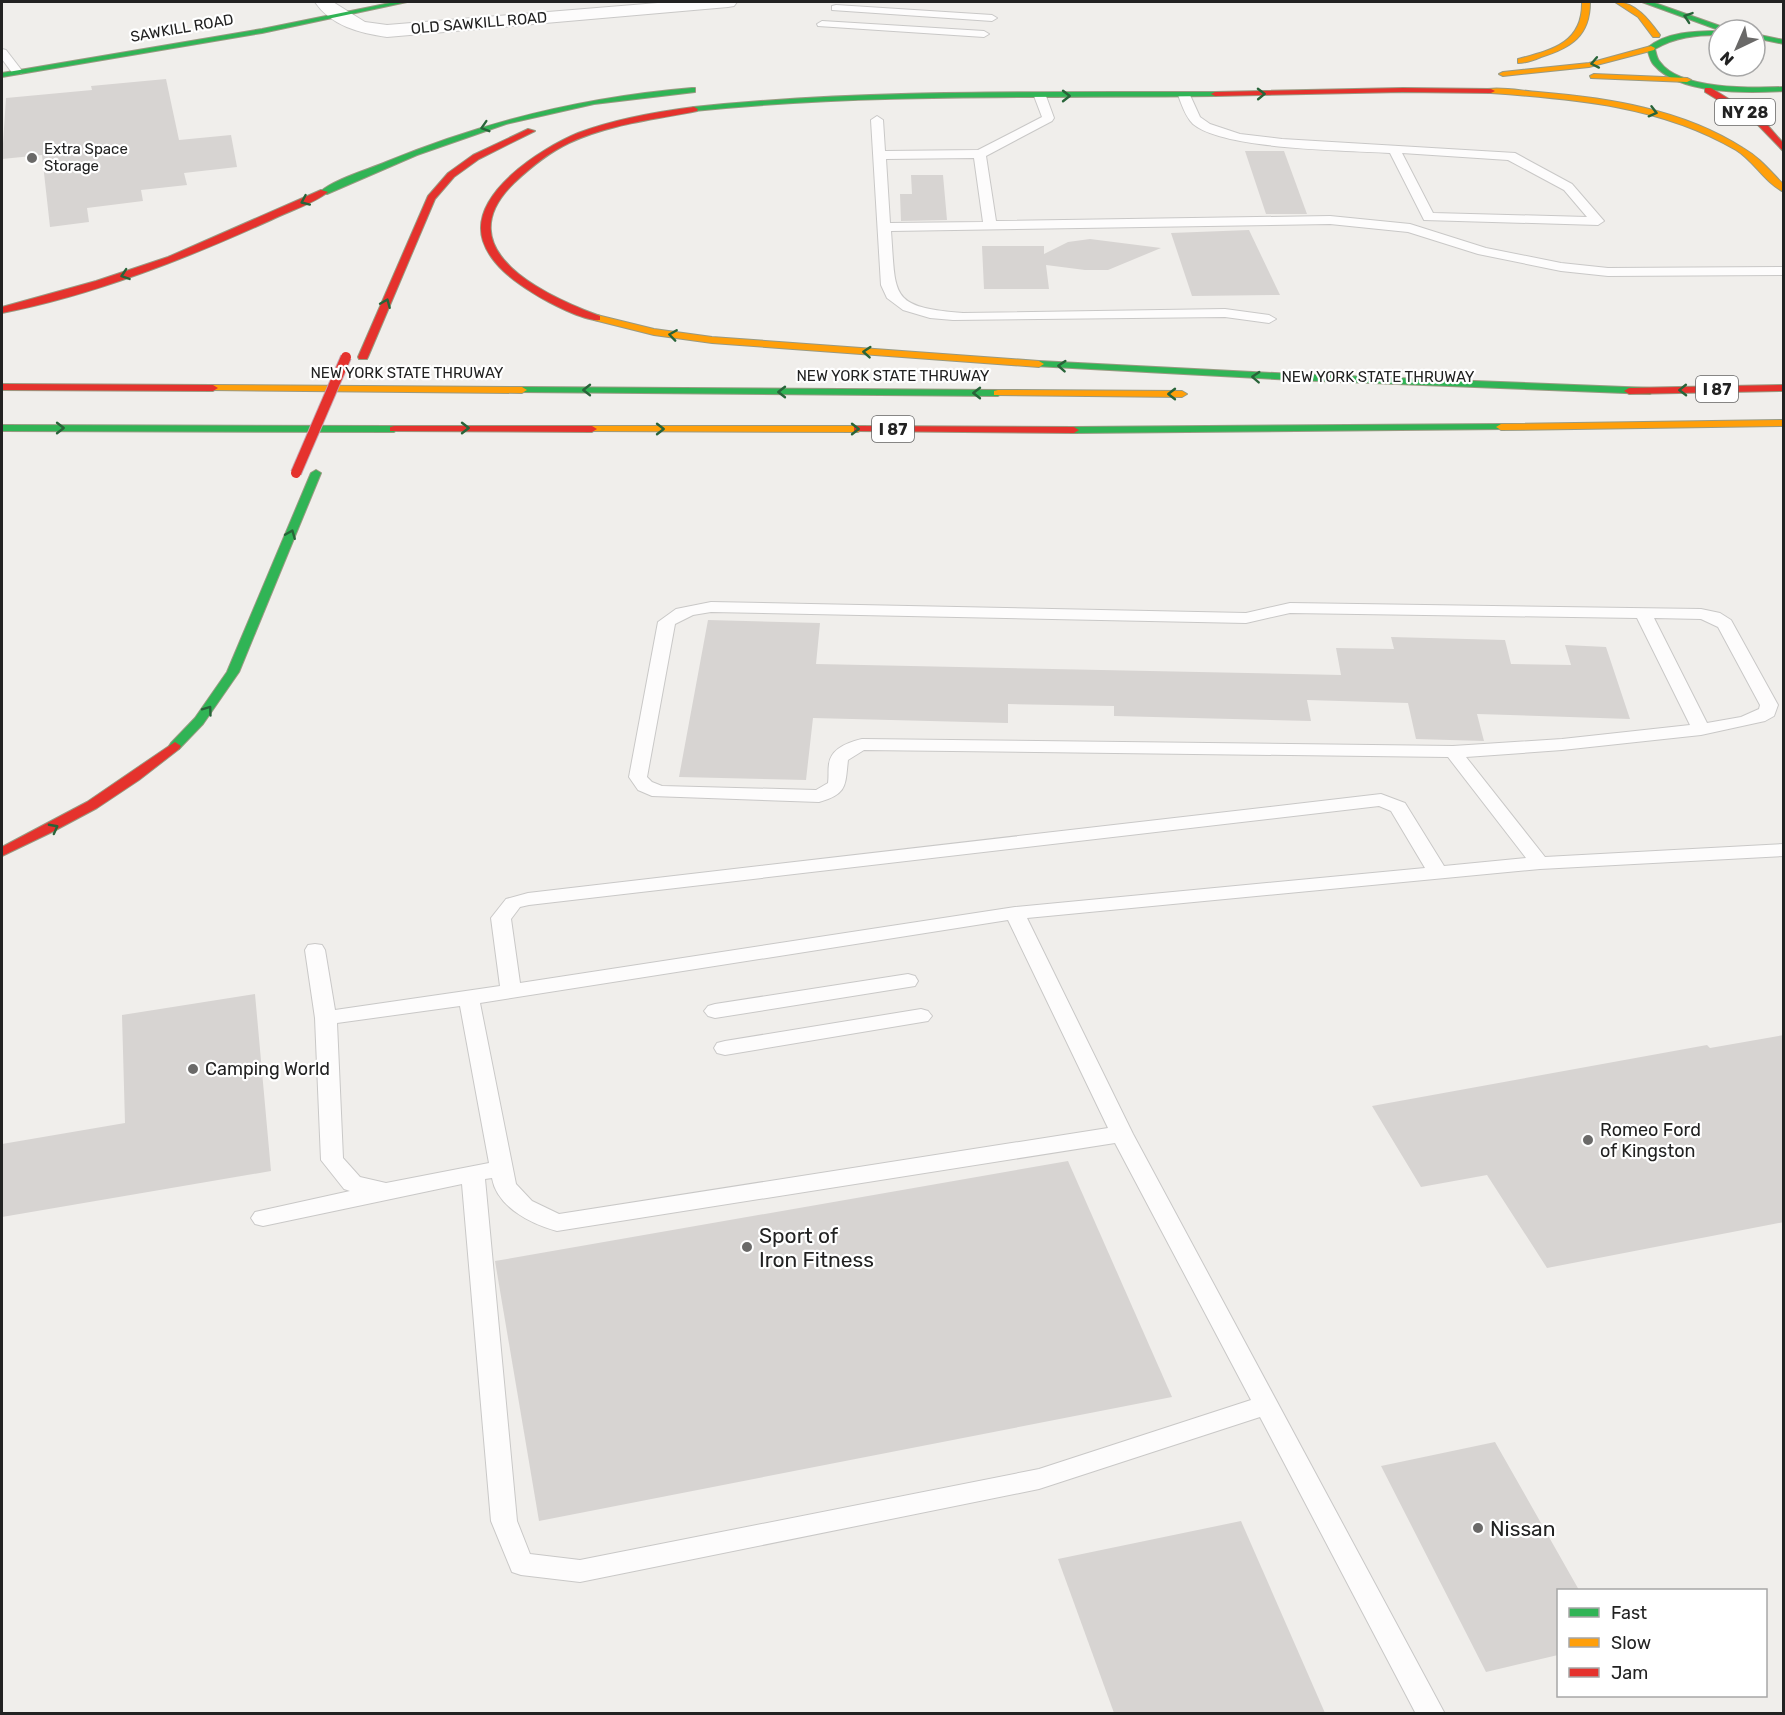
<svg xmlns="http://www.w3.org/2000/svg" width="1785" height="1715" viewBox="0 0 1785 1715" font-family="Rubik,sans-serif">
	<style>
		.building { fill: #d7d4d2 }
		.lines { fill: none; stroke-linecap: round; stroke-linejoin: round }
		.lane-casing { stroke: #c9c8c7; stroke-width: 2 }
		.street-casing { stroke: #c9c8c7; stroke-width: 2 }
		.fast-casing { stroke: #999a82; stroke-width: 2 }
		.slow-casing { stroke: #999a82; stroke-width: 2 }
		.jam-casing { stroke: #999a82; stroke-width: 2 }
		.lane { fill: #fdfcfc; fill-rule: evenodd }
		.street { fill: #fdfcfc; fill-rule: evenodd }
		.fast { fill: #30b455; fill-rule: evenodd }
		.slow { fill: #ff9f0a; fill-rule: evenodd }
		.jam { fill: #e5322d; fill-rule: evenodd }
		.jam-bridge-casing { stroke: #c5a2ac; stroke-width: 12; stroke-linecap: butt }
		.jam-bridge { stroke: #e5322d; stroke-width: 10 }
		.oneway { stroke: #286439 }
		.poi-dot { fill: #6a6968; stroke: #fff; stroke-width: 2 }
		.labels { text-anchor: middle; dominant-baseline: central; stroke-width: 4.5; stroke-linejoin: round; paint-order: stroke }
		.far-street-label { font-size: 15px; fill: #222; stroke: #fff }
		.far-poi-label { font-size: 15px; fill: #222; stroke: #fff; text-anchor: start }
		.shield { fill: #fff; stroke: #646464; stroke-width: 1.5 }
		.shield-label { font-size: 16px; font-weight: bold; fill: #222 }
		.poi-label { font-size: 18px; fill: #222; stroke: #fff; text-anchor: start }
		.near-poi-label { font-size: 21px; fill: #222; stroke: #fff; text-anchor: start }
	</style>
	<rect width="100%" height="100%" fill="#f0eeeb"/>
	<!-- building -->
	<g class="building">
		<path d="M166 79 179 140 231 135 237 167 184 173 187 185 141 190 143 201 87 208 89 222 50 227 42 155 2 159 6 98 92 90 91 86Z"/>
		<path d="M1245 151H1284L1307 214H1266Z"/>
		<path d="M911 175H943L947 220 901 221 900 194H912Z"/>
		<path d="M1249 230 1280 295 1192 296 1171 233Z"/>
		<path d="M1090 239 1161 248 1108 270H1085L1046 265 1049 289H984L982 246H1044V254L1068 242Z"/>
		<path d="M708 620 820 623 816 664 1341 675 1336 648 1394 649 1391 637 1505 640 1511 664 1571 665 1565 645 1606 647 1630 719 1477 714 1484 741 1416 739 1408 703 1307 700 1311 721 1114 716V706L1008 704V723L813 718 806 780 679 777Z"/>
		<path d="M255 994 271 1171 2 1217V1144L125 1123 122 1015Z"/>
		<path d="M1784 1035V1222L1547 1268 1487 1175 1421 1187 1372 1106 1707 1045 1710 1048Z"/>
		<path d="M1068 1161 1172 1397 539 1521 495 1261Z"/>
		<path d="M1495 1442 1579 1590H1558V1655L1486 1672 1381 1466Z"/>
		<path d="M1241 1521 1325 1713H1114L1058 1559Z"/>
	</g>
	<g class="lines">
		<defs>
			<g id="lane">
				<path d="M836 5 992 15 997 18 992 21 832 10V6Z"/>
				<path d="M822 21 984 31 989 34 984 37 818 26 817 24Z"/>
				<path d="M2 49 6 50 23 72 21 74H13L2 59Z"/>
				<path d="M1184 92 1190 95 1200 117 1210 124 1240 134 1282 139 1515 153 1572 184 1604 221 1598 225 1424 220 1390 153C1347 150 1224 150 1193 124 1185 116 1182 105 1178 95ZM1402 153 1508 160 1564 190 1587 217 1433 213Z"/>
				<path d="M1040 93 1046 96 1054 118 1052 121 986 156 996 221 1330 216 1410 224 1486 248 1561 263 1608 268 1784 267V275L1608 276 1561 271 1478 254 1408 232 1330 224 891 231C896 297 889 307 963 313L1225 309 1269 315 1276 319 1269 323 1225 317 953 320 930 318 903 310 887 298 881 285 871 120 877 116 883 120 885 151 978 150 1042 117 1034 96ZM974 158 983 222 890 223 886 159Z"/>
				<path d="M711 602 1246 613 1290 603 1701 609 1720 613 1731 620 1778 705 1774 716 1765 721 1701 735 1562 750 1466 757 1545 857 1784 844V856L1540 869 1027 918 1133 1134 1445 1714H1416L1260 1417 1039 1489 580 1582 521 1575 512 1572 491 1521 462 1184 263 1226 255 1224 251 1218 255 1212 350 1191 344 1189 321 1160 315 1018 305 950 308 945 315 944 322 945 325 950 335 1010 500 986 491 918 506 899 528 893 1381 794 1405 803 1444 866 1526 858 1448 757 864 750 848 760C845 785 848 794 819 802L652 796 638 790 629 777 658 622 676 609ZM711 612 1246 623 1290 613 1637 618 1690 725 1562 739 1453 746 862 739C849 742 831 748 829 764 828 770 829 776 828 783L816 790 662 786 652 782 647 777 675 624 693 615ZM1654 618 1701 619 1718 627 1760 705 1759 709 1741 717 1707 723ZM1379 806 1391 811 1425 868 1015 907 520 983 511 919 520 907 529 905ZM1008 920 1108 1128 559 1214 532 1201 516 1184 480 1003ZM460 1006 489 1163 386 1183 360 1177 343 1158 337 1023ZM1115 1143 1251 1400 1039 1469 580 1560 530 1554 517 1521 485 1179 492 1178C497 1207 531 1224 557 1231Z"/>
				<path d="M908 974 915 976 918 981 915 986 715 1018 708 1016 704 1011 708 1006 715 1004Z"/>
				<path d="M921 1009 928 1011 932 1016 928 1021 725 1055 717 1053 714 1048 717 1043 725 1041Z"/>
			</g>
			<path id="street" d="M315 2H333L365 22 387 25 670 2H737L734 6 728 7 387 37C360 33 331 26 315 2Z"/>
			<g id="fast">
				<path d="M395 2H407L262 33 2 77V73L262 29Z"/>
				<path d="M1642 2H1652L1723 27 1716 29Z"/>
				<path d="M1719 31V35C1696 35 1675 37 1655 49 1656 53 1657 59 1660 62 1680 90 1752 88 1784 87V91C1747 93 1680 95 1654 65 1650 61 1649 54 1647 48 1666 32 1695 31 1719 31Z"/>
				<path d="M1755 34 1784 40V44L1755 38Z"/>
				<path d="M692 88H695V92L594 104 506 124 417 155 327 194 320 192C335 179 367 170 386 162 485 121 585 97 692 88Z"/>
				<path d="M1150 92H1215L1219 94 1215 96C1041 98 867 93 694 111L690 109 694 107C846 91 998 92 1150 92Z"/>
				<path d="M1039 361 1294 374 1650 388 1655 391 1650 394 1294 380 1035 366V362Z"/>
				<path d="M522 387 998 390 1003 393 998 396 518 392V388Z"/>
				<path d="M1501 424 1506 427 1505 429 1074 433 1069 430 1074 427Z"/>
				<path d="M2 425 394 426 399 429 394 432 2 431Z"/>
				<path d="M316 470 321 473 239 672 203 724 179 749H171L169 746 171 743 195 718 227 672 311 473Z"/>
			</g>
			<g id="slow">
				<path d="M1582 2H1590C1590 36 1571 48 1541 57 1534 60 1526 63 1518 63V59C1552 50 1583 43 1582 2Z"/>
				<path d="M1615 2C1636 2 1649 20 1660 35L1659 37H1653L1638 17Z"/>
				<path d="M1651 46 1655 48 1654 50 1589 67 1503 76 1499 74 1503 72 1589 63Z"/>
				<path d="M1594 74 1687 78 1691 80 1687 82 1591 78 1590 76Z"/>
				<path d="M1488 89C1504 87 1522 91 1538 92 1609 98 1682 109 1743 148 1759 157 1771 172 1784 185V192C1765 183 1754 161 1736 150 1661 106 1575 99 1491 93H1488Z"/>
				<path d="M597 315 654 329 712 337 1039 361 1044 364 1039 367 712 343 654 335 594 320 592 318Z"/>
				<path d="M213 385 522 387 527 390 522 393 209 390V386Z"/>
				<path d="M998 390 1182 391 1187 394 1182 397 994 395V391Z"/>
				<path d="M1784 420V426L1501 430 1496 427 1501 424Z"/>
				<path d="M592 426H858L863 429 858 432 588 431V427Z"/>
			</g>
			<g id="jam">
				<path d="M1403 88 1491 89 1495 91 1491 93 1403 92 1215 96 1211 94 1215 92Z"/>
				<path d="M1705 88H1711L1763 120 1784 144V152L1757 124 1705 92Z"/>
				<path d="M694 107 698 109 697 111C653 120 610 124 569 143 548 153 531 167 514 183 445 250 546 296 600 316V320C585 322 547 302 533 293 514 281 491 265 483 241 468 194 542 148 578 133 615 119 655 112 694 107Z"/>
				<path d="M528 129 535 131 479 159 454 177 435 199 368 357 367 359H359L358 357 428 196 448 173 473 155Z"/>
				<path d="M321 190 328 192C313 204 289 211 271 220 185 259 94 295 2 313V307L96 281 168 257Z"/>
				<path d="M2 384 213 385 218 388 213 391 2 390Z"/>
				<path d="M1784 385V391L1629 394 1624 391 1629 388Z"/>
				<path d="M394 426H592L597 429 592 432 390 431V427Z"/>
				<path d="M858 426 1074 427 1079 430 1074 433 854 431V427Z"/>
				<path d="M175 742 181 746 179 749 139 780 97 808 52 832 2 856V847L87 802Z"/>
			</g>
		</defs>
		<!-- lane casing -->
		<use href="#lane" class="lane-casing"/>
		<!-- street casing -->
		<use href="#street" class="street-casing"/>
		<!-- fast casing -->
		<use href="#fast" class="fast-casing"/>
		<!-- slow casing -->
		<use href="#slow" class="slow-casing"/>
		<!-- jam casing -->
		<use href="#jam" class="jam-casing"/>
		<!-- lane -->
		<use href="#lane" class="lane"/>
		<!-- street -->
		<use href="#street" class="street"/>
		<!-- fast -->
		<use href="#fast" class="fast"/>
		<!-- slow -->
		<use href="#slow" class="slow"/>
		<!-- jam -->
		<use href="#jam" class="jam"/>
		<defs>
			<path id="jam-bridge" d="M296 473 346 357"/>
		</defs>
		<!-- jam-bridge casing -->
		<use href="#jam-bridge" class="jam-bridge-casing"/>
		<!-- jam-bridge -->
		<use href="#jam-bridge" class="jam-bridge"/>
	</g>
	<!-- one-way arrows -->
	<defs><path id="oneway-chevron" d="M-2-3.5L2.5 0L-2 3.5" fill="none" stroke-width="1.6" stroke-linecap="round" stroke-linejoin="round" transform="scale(1.5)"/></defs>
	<g class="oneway">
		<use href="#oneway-chevron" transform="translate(1688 17) rotate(-161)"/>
		<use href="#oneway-chevron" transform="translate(1595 63) rotate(169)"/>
		<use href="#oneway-chevron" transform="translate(1261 94) rotate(-1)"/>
		<use href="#oneway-chevron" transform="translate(1066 96)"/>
		<use href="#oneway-chevron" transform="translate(1653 112) rotate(15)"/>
		<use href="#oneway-chevron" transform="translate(485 127) rotate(163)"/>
		<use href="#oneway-chevron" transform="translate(305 201) rotate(156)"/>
		<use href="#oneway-chevron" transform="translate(125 275) rotate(161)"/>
		<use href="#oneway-chevron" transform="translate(386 303) rotate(-67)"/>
		<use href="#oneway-chevron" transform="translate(673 335) rotate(-172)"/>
		<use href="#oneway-chevron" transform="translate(867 352) rotate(-176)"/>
		<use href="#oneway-chevron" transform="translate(1062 366) rotate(-176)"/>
		<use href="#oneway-chevron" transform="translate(1256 377) rotate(-177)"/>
		<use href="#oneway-chevron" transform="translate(587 390) rotate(-180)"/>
		<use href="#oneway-chevron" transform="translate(1683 390) rotate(179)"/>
		<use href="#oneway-chevron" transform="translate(782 392) rotate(-180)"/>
		<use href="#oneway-chevron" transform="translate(977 393) rotate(-180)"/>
		<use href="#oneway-chevron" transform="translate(1172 394) rotate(-180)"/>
		<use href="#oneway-chevron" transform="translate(60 428)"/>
		<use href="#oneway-chevron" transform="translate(465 428)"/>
		<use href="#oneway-chevron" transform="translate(660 429)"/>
		<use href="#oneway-chevron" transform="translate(855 429)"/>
		<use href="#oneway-chevron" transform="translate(291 534) rotate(-68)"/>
		<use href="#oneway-chevron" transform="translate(208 710) rotate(-54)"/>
		<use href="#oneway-chevron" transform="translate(54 828) rotate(-28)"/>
	</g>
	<!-- markers -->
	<g class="poi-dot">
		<circle cx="32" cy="158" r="6"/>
		<circle cx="193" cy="1069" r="6"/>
		<circle cx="1588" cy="1140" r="6"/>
		<circle cx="747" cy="1247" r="6"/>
		<circle cx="1478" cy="1528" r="6"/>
	</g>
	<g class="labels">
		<!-- far-street labels -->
		<g class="far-street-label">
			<text transform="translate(479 23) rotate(-5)">OLD SAWKILL ROAD</text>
			<text transform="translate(182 28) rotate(-10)">SAWKILL ROAD</text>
			<text x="407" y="373">NEW YORK STATE THRUWAY</text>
			<text x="893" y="376">NEW YORK STATE THRUWAY</text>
			<text x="1378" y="377">NEW YORK STATE THRUWAY</text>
		</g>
		<!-- far-poi labels -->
		<g class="far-poi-label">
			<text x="44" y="149">Extra Space<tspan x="44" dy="17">Storage</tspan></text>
		</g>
		<!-- shield labels -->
		<g class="shield">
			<rect x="1715" y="99" width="60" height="26" rx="4.5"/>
			<rect x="1696" y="376" width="42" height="26" rx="4.5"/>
			<rect x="872" y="416" width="42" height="26" rx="4.5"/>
		</g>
		<g class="shield-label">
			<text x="1745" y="112">NY 28</text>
			<text x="1717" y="389">I 87</text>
			<text x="893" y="429">I 87</text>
		</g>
		<!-- poi labels -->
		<g class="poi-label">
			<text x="205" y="1069">Camping World</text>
			<text x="1600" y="1130">Romeo Ford<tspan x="1600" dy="21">of Kingston</tspan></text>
		</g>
		<!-- near-poi labels -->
		<g class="near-poi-label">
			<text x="759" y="1235">Sport of<tspan x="759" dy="24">Iron Fitness</tspan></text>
			<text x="1490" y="1528">Nissan</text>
		</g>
	</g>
	<!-- border -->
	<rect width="1785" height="1715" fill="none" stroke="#222222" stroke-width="6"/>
	<!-- legend -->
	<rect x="1557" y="1589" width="210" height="108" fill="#ffffff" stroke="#a7a7a7" stroke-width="1.5"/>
	<rect x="1569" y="1608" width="30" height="9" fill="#30b455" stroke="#a7a7a7" stroke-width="1.5"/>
	<text x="1611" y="1619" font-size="18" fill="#222222">Fast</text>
	<rect x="1569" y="1638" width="30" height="9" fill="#ff9f0a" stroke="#a7a7a7" stroke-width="1.5"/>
	<text x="1611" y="1649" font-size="18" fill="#222222">Slow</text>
	<rect x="1569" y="1668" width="30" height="9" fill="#e5322d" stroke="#a7a7a7" stroke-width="1.5"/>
	<text x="1611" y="1679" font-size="18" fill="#222222">Jam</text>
	<!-- north arrow -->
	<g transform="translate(1737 48) rotate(224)"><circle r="28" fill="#ffffff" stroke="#a7a7a7" stroke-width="1.5"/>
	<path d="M0-4.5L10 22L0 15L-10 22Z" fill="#6a6968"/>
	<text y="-9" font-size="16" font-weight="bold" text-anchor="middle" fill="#222222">N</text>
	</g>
</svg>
